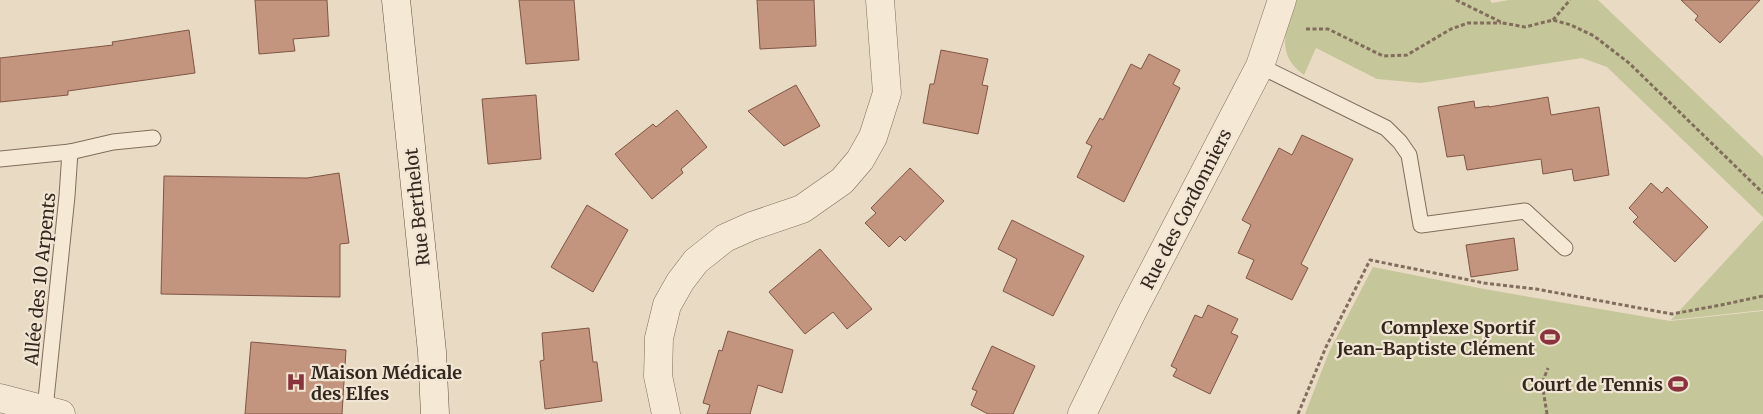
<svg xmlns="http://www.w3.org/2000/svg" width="1763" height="414" viewBox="0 0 1763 414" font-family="Merriweather,serif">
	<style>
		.green { fill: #c5c699 }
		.building { fill: #c3947e; stroke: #7f5645 }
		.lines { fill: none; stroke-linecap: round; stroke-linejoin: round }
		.lane-casing { stroke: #826d5c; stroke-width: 17 }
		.street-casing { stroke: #826d5c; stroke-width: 29 }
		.secondary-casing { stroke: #644e40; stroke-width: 29 }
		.path { stroke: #826d5c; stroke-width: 3; stroke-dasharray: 4 2.5; stroke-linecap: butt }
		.lane { stroke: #f5e9d6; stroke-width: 15 }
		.street { stroke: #f5e9d6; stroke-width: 28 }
		.secondary { stroke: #f5e9d6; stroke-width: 28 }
		.labels { text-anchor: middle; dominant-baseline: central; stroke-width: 4.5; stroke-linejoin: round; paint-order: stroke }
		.street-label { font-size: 18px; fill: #33271f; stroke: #f1e6d3 }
		.poi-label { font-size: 18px; font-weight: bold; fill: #33271f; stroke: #f1e6d3; text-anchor: end }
	</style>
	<rect width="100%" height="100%" fill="#e9dac4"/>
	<!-- green -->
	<g class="green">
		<path d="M1297 0H1490L1492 3 1509 0H1598L1763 157V217L1607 67 1582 58 1421 83 1377 79 1316 48 1304 75C1274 54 1286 27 1297 0Z"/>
		<path d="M1763 220V310L1671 320Z"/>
		<path d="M1373 267 1484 289 1670 321 1763 311V414H1305L1329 352Z"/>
	</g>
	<!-- building -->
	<g class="building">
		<path d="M255 0H327L329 36 293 39 295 51 259 54Z"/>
		<path d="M519 0H574L579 60 526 64Z"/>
		<path d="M757 0H814L816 46 760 49Z"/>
		<path d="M1681 0H1760L1720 43 1695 20 1698 16Z"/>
		<path d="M189 30 195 73 68 91V95L0 102V58L113 45 112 42Z"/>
		<path d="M941 50 988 59 982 85 988 86 978 134 923 123 930 84H934Z"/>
		<path d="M1149 54 1180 70 1173 84 1180 88 1124 202 1077 177 1092 146 1086 143 1100 118 1103 120 1131 64 1141 69Z"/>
		<path d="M796 85 820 126 784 146 748 111Z"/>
		<path d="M536 95 541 159 488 164 482 99Z"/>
		<path d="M1548 97 1551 115 1599 107 1609 175 1574 181 1572 169 1543 174 1541 159 1467 170 1464 155 1447 157 1438 107 1474 101 1475 108 1489 106V107Z"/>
		<path d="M677 110 707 147 681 169 683 173 652 199 615 154 653 124 656 127Z"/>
		<path d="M1302 135 1353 159 1301 264 1308 268 1292 300 1246 278 1254 260 1238 253 1251 225 1242 220 1279 148 1292 155Z"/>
		<path d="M910 168 944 201 905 241 900 236 889 247 865 223 876 213 871 208Z"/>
		<path d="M339 173 349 243 340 244V297L161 294 164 176 307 178Z"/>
		<path d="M1651 183 1662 193 1667 187 1708 227 1675 262 1633 222 1638 217 1629 208Z"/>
		<path d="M587 205 628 230 593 292 551 267Z"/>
		<path d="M1012 220 1084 256 1053 316 1003 291 1017 259 998 249Z"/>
		<path d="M1514 238 1518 270 1471 277 1466 245Z"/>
		<path d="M820 249 872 309 847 329 833 312 805 334 769 292Z"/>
		<path d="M1208 305 1238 319 1231 333 1238 336 1210 394 1173 376 1177 369 1171 366 1195 315 1202 318Z"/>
		<path d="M589 328 593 362H597L602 401 545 409 540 361 544 360 542 333Z"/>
		<path d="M728 331 793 350 782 393 758 385 750 414H707L710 405 703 403 719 350 722 351Z"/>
		<path d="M251 342 346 350 342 414H245Z"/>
		<path d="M992 346 1035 366 1013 414H988L971 405 977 391 972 389Z"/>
	</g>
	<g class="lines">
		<defs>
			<g id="lane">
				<path d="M1260 66 1386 128 1400 142 1409 155 1421 225 1525 211 1565 248"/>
				<path d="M0 159 70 152 113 142 153 138"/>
				<path d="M45 409 67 196 70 152"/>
			</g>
			<g id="street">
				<path d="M0 398 61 414"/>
				<path d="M666 414 658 376 659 338 667 305 680 282 696 261 725 238 752 226 802 209 842 181 860 160 873 137 887 93 880 0"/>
				<path d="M1082 414 1133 310 1260 66 1282 0"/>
			</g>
			<path id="secondary" d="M396 0 432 352 435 414"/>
		</defs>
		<!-- lane casing -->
		<use href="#lane" class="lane-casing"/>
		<!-- street casing -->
		<use href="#street" class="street-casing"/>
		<!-- secondary casing -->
		<use href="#secondary" class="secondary-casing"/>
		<!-- path -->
		<g class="path">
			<path d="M1456 0 1503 23 1525 27 1553 20 1571 25 1594 36 1629 63 1763 193"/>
			<path d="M1553 20 1570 0"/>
			<path d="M1306 29H1328L1383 56 1407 55 1451 29 1468 23H1501"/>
			<path d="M1298 414 1326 347 1370 260 1484 283 1536 289 1672 314 1721 305 1763 296"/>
			<path d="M1547 414 1542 383 1548 368"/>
		</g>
		<!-- lane -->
		<use href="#lane" class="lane"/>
		<!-- street -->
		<use href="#street" class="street"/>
		<!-- secondary -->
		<use href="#secondary" class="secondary"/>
	</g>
	<!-- icons -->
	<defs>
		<symbol id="stadium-bare" viewBox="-9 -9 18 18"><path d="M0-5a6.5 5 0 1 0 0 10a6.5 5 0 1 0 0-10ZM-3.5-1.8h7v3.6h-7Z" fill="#8b333c" stroke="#f1e6d3" stroke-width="2.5" paint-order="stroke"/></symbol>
		<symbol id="hospital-bare" viewBox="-9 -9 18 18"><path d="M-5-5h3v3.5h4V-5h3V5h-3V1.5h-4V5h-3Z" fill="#8b333c" stroke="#f1e6d3" stroke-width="2.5" paint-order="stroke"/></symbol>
	</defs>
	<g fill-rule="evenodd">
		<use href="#stadium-bare" x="1536" y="323" width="28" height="28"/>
		<use href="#hospital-bare" x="282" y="368" width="28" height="28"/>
		<use href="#stadium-bare" x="1664" y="370" width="28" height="28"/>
	</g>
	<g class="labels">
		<!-- street labels -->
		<g class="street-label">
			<text transform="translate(417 207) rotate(-96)">Rue Berthelot</text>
			<text transform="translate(1186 209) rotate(-63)">Rue des Cordonniers</text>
			<text transform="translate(40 279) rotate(-84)">Allée des 10 Arpents</text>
		</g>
		<!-- poi labels -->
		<g class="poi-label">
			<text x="1535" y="327">Complexe Sportif<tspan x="1535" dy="21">Jean-Baptiste Clément</tspan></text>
			<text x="311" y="372" text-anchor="start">Maison Médicale<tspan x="311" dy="21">des Elfes</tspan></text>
			<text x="1663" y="384">Court de Tennis</text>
		</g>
	</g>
</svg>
